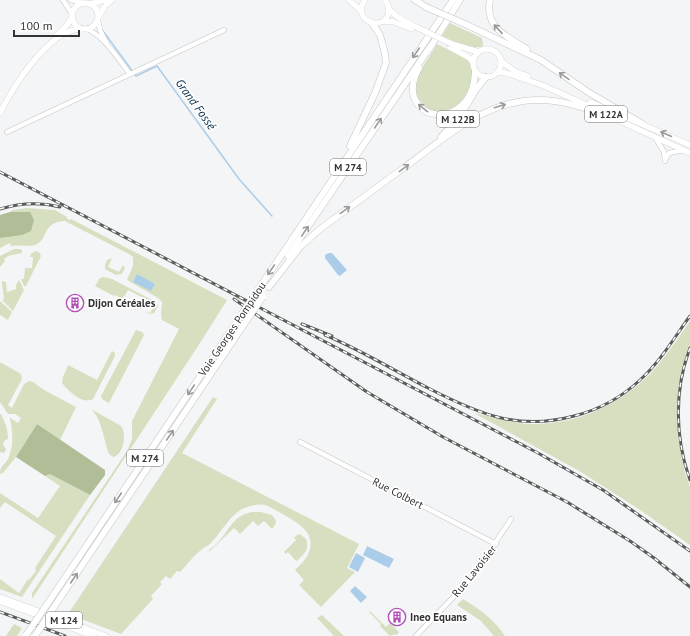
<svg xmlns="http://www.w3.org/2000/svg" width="690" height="636" viewBox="0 0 690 636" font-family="'PT Sans',sans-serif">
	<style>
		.green { fill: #d6e0c0 }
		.forest { fill: #b1bd97 }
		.water { fill: #abcde9 }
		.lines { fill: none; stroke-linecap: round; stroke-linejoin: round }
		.stream { stroke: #abcde9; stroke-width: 1.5 }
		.minor-casing { stroke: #c4c5c5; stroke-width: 5.5 }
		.major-casing { stroke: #c4c5c5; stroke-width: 6 }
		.highway-casing { stroke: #c4c5c5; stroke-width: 7 }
		.minor { stroke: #fff; stroke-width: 4.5 }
		.major { stroke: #fff; stroke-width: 5.5 }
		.highway { stroke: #fff; stroke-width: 6 }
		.rail-casing { stroke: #5a5b5b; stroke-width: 3 }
		.rail { stroke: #fff; stroke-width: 1.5; stroke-dasharray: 4.5; stroke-linecap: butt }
		.major-bridge-casing { stroke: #c4c5c5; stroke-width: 6; stroke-linecap: butt }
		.highway-bridge-casing { stroke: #c4c5c5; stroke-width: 7; stroke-linecap: butt }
		.major-bridge { stroke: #fff; stroke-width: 5.5 }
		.highway-bridge { stroke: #fff; stroke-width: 6 }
		.oneway { stroke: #9a9a9a }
		.labels { text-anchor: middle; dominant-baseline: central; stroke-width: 3.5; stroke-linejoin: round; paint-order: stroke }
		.shield { fill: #fff; stroke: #717171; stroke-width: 1 }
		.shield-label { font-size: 10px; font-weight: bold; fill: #343434 }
		.poi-label { font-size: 11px; font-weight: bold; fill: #343434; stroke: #fff; text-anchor: start }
		.street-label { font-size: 11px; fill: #343434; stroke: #fff }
		.water-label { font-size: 12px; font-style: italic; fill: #052f4b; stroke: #fff }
	</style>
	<rect width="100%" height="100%" fill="#f4f5f6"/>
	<!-- green -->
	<g class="green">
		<path d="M450 23 482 38 483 46C469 51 455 42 442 36Z"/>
		<path d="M437 44 468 60C486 79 449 133 423 104 418 99 415 92 415 84 416 75 432 53 437 44Z"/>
		<path d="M27 208 55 210 67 217V219L70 220 71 219 227 300 200 343 32 599V593L127 451 132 439V421L179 329 162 320 161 314 162 302 158 298 127 280 133 266V257L129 254 65 221C42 222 48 239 37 244 31 248 19 244 11 246L10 243 0 248V238L3 237 30 212H10L13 210Z"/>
		<path d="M14 249H21L22 252V253C15 255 9 254 4 259L5 261 0 267V256Z"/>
		<path d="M35 251 39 252 41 256 26 286H24L21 279H24L25 268H32L33 257H30L31 254Z"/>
		<path d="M112 258 108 267 119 272 123 265 125 268 122 274 116 275 105 269V265L107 260Z"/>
		<path d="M104 277 112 279 156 302 158 306 154 313 150 314 145 312 150 313 154 307H155L157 305 128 290 122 300 116 295 114 296 95 286 100 278Z"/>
		<path d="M19 280 24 290 13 311 2 300 4 299 2 283V281L6 282 7 292 16 289V285Z"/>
		<path d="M0 301 12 312 8 320 0 315Z"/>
		<path d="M690 321V344L679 389 677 408 678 438 685 473 690 486V545L640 510 581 472 474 413C493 417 511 423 531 424 579 425 627 402 658 365 669 351 680 336 690 321Z"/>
		<path d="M136 330 142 332 144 335 109 403 102 399 101 396Z"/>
		<path d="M112 351 115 353V356L93 399C83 405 68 391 62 383L63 377 68 365 97 380Z"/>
		<path d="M0 362 21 374 22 379 8 405 12 408 24 384 29 381 33 382 44 390 76 407 60 440 37 424 16 457 2 474 0 473C0 467 5 464 8 459 14 446 13 432 10 419V418L18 423 21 418 15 414H8L0 402Z"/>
		<path d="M213 397 217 399 182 453 359 544 347 568 355 572 321 607 299 585 304 580 295 570C301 564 309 557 310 548 315 530 291 519 279 512 275 510 269 506 265 505 260 504 252 505 247 507 231 512 222 532 211 543 208 546 204 547 201 550 193 556 187 565 180 572L177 571 170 579 166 576 160 582 162 584 151 596 153 599 121 634 68 614Z"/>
		<path d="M91 409 121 426C127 433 124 455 113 457L109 454C103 439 103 421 91 409Z"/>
		<path d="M0 414H1C5 422 8 429 8 439L5 440 3 444 6 449 4 453 0 452Z"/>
		<path d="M50 474 90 495 22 597 0 589V579L19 593 28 579 29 580 36 571 35 568 56 536 5 502 0 508V493L38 518 60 486 45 476Z"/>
		<path d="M252 512H261L272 515 276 521 275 525 272 529 264 521 258 526 253 521 240 534 234 528 209 552V550C227 539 229 516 252 512Z"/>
		<path d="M300 534 306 539C310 549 304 554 297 561L295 560 288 552 286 554 284 552 296 540 294 538 297 535Z"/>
		<path d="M463 599C479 609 494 619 505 636H494L481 621 457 605Z"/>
		<path d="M370 611 386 627 390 623 399 632 396 635 395 634 390 636 380 626 381 624 369 612Z"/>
		<path d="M322 615 344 636H334L317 618Z"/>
		<path d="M14 624 22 628 17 636H6Z"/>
	</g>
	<!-- forest -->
	<g class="forest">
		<path d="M10 212H30L34 220 31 231 22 235 0 238V215Z"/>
		<path d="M37 424 105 470V475L90 495 50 474 45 476 16 457Z"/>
	</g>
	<!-- water -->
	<g class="water">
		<path d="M329 253H332L347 270 340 276 338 275 325 258V255Z"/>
		<path d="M137 274 155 284 151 291 133 282Z"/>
		<path d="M367 546 394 559 389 568 363 555Z"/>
		<path d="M356 553 365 558 358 572 349 567Z"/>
		<path d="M355 586 367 597 361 603 350 591Z"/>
	</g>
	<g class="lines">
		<!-- stream -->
		<path class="stream" d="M103 31 136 76 157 66 239 179 272 216"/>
		<defs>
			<g id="minor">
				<path d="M63 0 72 14"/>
				<path d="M71 0 83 3"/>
				<path d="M98 20 100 30 107 44"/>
				<path d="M87 29C104 36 119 60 130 74"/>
				<path d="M7 132 224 30"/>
				<path d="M655 137 664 152 665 161"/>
				<path d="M665 160 669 153 684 150"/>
				<path d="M300 442 496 544"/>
				<path d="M416 636 465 585 478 569 511 519"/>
			</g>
			<g id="major">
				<path d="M349 0 361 11"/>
				<path d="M365 0C351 18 380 33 388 15 390 9 389 5 385 0"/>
				<circle cx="85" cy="16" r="13"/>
				<path d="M90 4 105 0"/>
				<path d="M389 9 396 16 414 26"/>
				<path d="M99 16 105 6 112 0"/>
				<path d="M384 21 394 22 412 29"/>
				<path d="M57 35 67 25 72 17"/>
				<path d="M452 44 479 52"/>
				<path d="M450 47 468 57 473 62"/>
				<circle cx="487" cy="63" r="14"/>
				<path d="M501 61 516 72 528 76"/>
				<path d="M497 72 506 73 542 85 600 111"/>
				<path d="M590 102 690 145"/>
				<path d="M0 113C13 87 49 29 81 29"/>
				<path d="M611 117 690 153"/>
				<path d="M0 597 106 636"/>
				<path d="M0 601 93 636"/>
			</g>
			<g id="highway">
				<path d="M415 0 426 7"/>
				<path d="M490 0C484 28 508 37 527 49"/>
				<path d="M465 24 541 60 588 92 641 123"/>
				<path d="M428 51 460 0"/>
				<path d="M419 68C390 121 473 137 475 71"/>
				<path d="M441 137 459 118 477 88 486 77"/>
				<path d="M350 146 375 93 386 63 385 54 380 35 372 23"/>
				<path d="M288 256 430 47"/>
				<path d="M269 287 300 247 319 230C347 209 376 188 405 167 444 138 486 100 538 100 565 100 589 109 614 118"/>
				<path d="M256 293 453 0"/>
				<path d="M46 606 244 311"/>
				<path d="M52 610 251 314"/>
			</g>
		</defs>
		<!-- minor casing -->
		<use href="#minor" class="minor-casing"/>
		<!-- major casing -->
		<use href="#major" class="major-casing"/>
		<!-- highway casing -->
		<use href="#highway" class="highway-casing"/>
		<!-- minor -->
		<use href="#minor" class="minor"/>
		<!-- major -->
		<use href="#major" class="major"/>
		<!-- highway -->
		<use href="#highway" class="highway"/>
		<defs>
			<g id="rail">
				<path d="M0 172 538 453 603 490 690 551"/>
				<path d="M0 209C20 203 40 202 60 207"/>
				<path d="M234 299 367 392 443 437 567 502 630 541 654 558 690 587"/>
				<path d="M302 324 332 336"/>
				<path d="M325 335C361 350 395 371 430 389 479 414 518 431 574 416 598 410 622 397 640 380 660 362 674 338 690 316"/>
				<path d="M690 348C674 390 675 438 690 480"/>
				<path d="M0 612 65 636"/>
			</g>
		</defs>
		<!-- rail casing -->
		<use href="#rail" class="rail-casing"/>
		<!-- rail -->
		<use href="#rail" class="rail"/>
		<defs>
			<path id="major-bridge" d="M414 26 452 44"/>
			<g id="highway-bridge">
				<path d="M426 7 465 24"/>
				<path d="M244 311 256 293"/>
				<path d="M251 314 263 297"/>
				<path d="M26 635 46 606"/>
				<path d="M35 636 52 610"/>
			</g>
		</defs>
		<!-- major-bridge casing -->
		<use href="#major-bridge" class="major-bridge-casing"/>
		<!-- highway-bridge casing -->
		<use href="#highway-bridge" class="highway-bridge-casing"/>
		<!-- major-bridge -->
		<use href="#major-bridge" class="major-bridge"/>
		<!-- highway-bridge -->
		<use href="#highway-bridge" class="highway-bridge"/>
	</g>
	<!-- one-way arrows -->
	<defs><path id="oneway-shaft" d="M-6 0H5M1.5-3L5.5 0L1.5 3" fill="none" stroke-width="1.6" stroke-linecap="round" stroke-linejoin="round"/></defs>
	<g class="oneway">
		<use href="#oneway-shaft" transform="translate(498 29) rotate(-133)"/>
		<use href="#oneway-shaft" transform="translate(416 53) rotate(124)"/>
		<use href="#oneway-shaft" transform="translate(564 76) rotate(-145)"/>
		<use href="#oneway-shaft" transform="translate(500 106) rotate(-17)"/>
		<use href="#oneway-shaft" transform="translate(423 108) rotate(-141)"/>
		<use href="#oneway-shaft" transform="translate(378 123) rotate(-56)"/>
		<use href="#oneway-shaft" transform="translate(666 134) rotate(-156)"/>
		<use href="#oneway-shaft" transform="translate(404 168) rotate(-36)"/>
		<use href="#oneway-shaft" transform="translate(345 210) rotate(-36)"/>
		<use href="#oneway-shaft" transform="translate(305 231) rotate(-56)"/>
		<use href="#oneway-shaft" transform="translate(271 270) rotate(124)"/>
		<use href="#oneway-shaft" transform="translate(191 390) rotate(124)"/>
		<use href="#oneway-shaft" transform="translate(170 435) rotate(-56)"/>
		<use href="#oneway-shaft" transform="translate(118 498) rotate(124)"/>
		<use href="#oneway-shaft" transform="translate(74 578) rotate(-56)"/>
	</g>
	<!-- icons -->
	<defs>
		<symbol id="building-ring" viewBox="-11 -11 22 22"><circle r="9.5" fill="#fff" stroke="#b351b9" stroke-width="1.5"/><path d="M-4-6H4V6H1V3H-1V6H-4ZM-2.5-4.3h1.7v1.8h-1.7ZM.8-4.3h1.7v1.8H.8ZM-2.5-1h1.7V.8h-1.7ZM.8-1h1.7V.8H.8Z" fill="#b351b9"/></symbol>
	</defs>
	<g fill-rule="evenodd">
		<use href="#building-ring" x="65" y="293" width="20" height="20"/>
		<use href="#building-ring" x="387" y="607" width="20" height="20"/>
	</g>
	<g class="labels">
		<!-- shield labels -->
		<g class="shield">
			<rect x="585" y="106" width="42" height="16" rx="3"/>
			<rect x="437" y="111" width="42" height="16" rx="3"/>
			<rect x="330" y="159" width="36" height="16" rx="3"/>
			<rect x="127" y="450" width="36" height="16" rx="3"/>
			<rect x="46" y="612" width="36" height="16" rx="3"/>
		</g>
		<g class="shield-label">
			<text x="606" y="114">M 122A</text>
			<text x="458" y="119">M 122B</text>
			<text x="348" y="167">M 274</text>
			<text x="145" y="458">M 274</text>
			<text x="64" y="620">M 124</text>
		</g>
		<!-- poi labels -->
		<g class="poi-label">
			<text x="88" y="303">Dijon Céréales</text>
			<text x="410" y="617">Ineo Equans</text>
		</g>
		<!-- street labels -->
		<g class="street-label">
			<text transform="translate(232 329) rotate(-56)">Voie Georges Pompidou</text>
			<text transform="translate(398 493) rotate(27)">Rue Colbert</text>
			<text transform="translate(474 571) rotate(-51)">Rue Lavoisier</text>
		</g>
		<!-- water labels -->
		<g class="water-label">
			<text transform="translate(196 104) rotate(54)">Grand Fossé</text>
		</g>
	</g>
	<!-- scale -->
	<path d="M14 30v6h65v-6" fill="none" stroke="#343434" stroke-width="2"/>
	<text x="20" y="30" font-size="12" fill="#343434" stroke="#ffffff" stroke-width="3" paint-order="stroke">100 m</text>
</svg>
